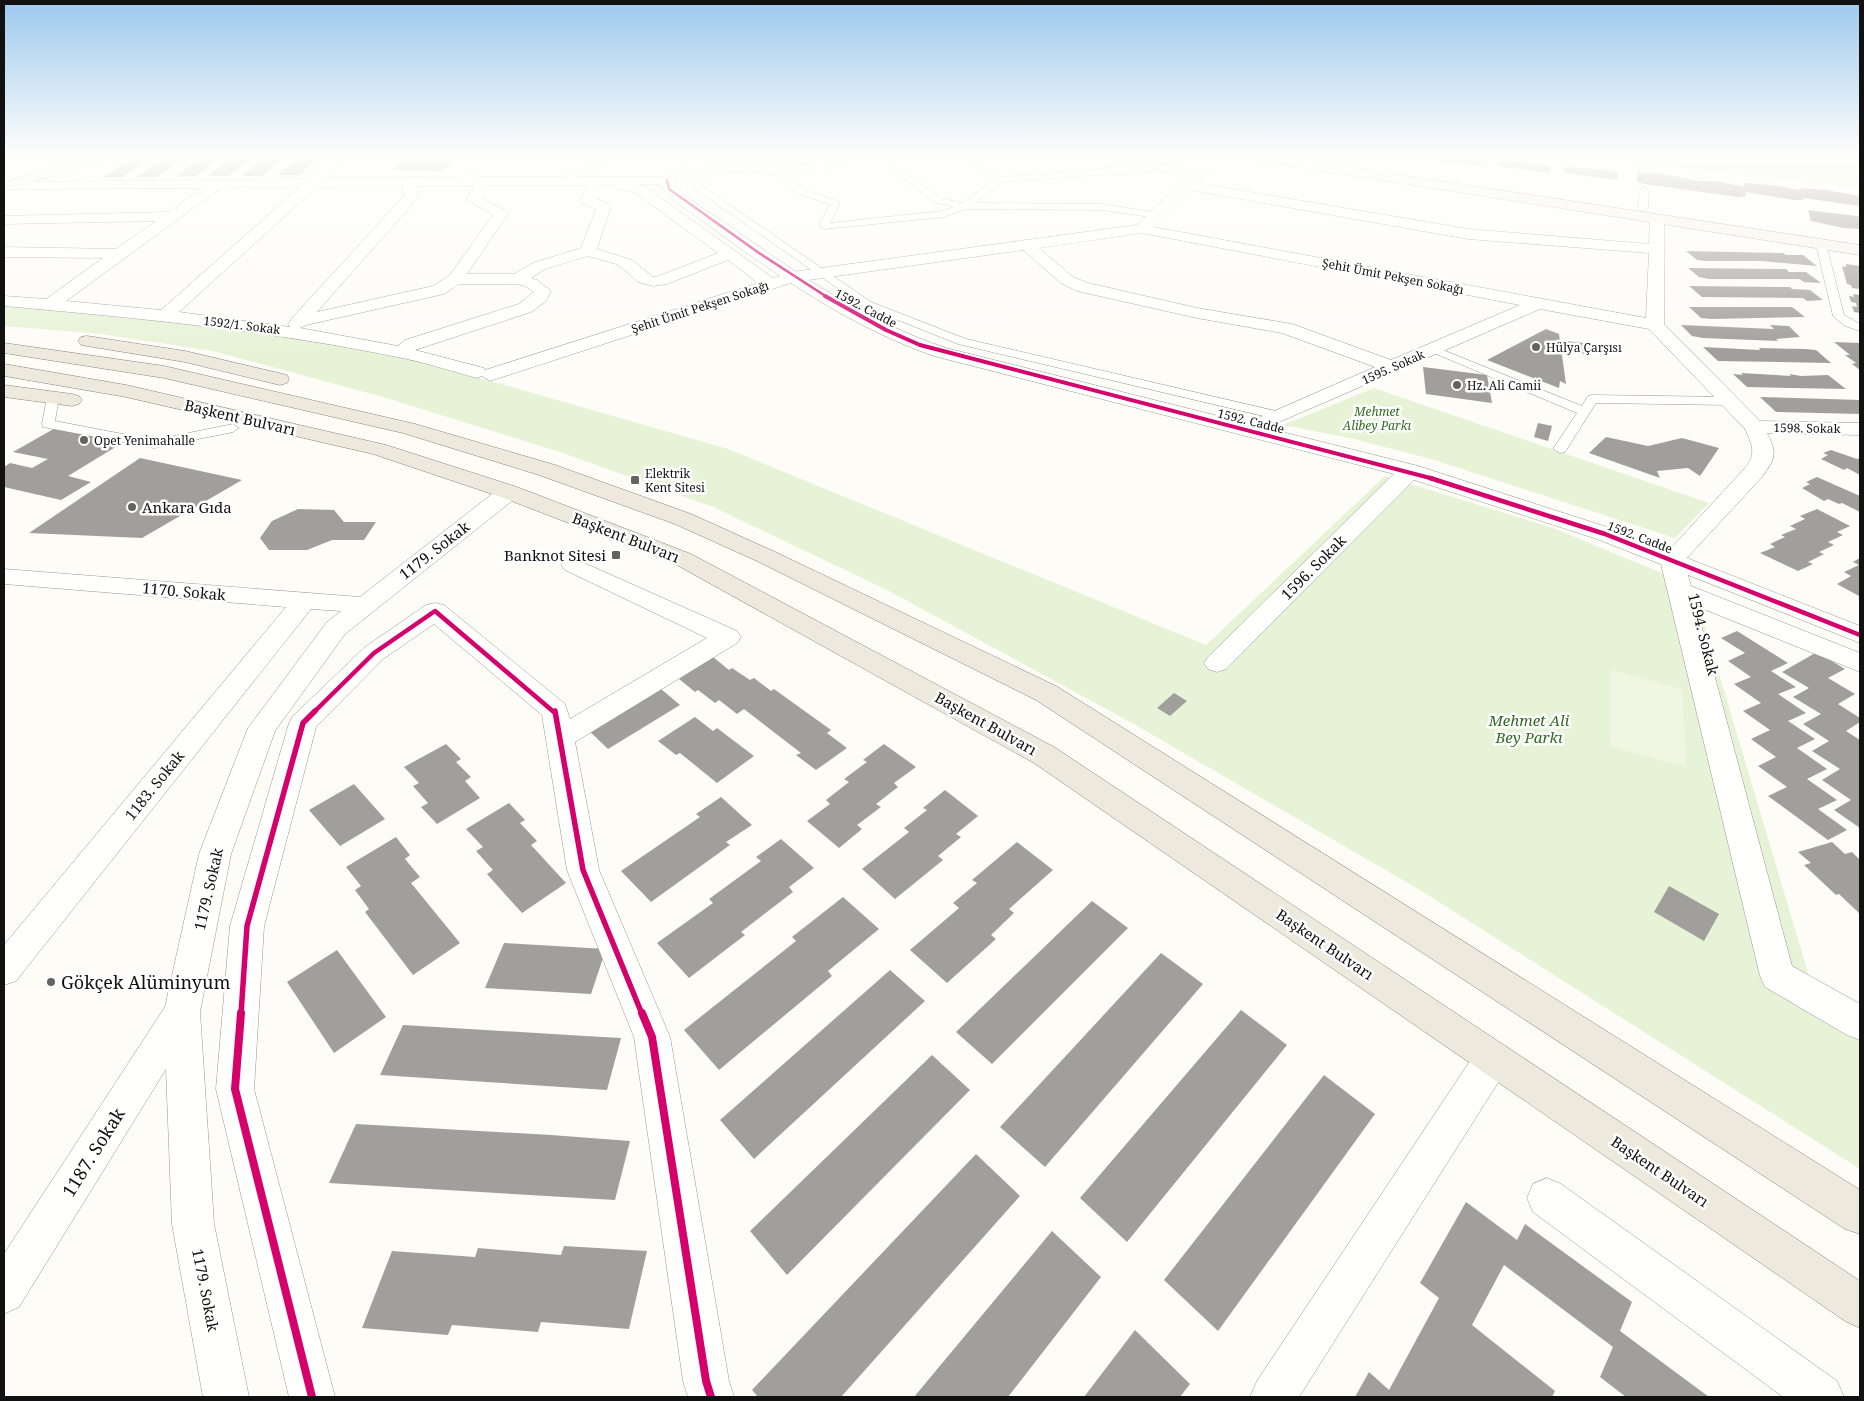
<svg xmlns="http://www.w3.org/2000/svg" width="1864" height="1401" viewBox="0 0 1864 1401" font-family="'Noto Serif',serif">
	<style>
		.green { fill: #e7f3d7 }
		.pitch { fill: #f0f6e1 }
		.building { fill: #a19f9c }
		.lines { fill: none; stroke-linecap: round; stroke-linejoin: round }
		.service-casing { stroke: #979795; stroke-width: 1 }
		.minor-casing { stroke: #979795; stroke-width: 1 }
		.tertiary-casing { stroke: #979795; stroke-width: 1 }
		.secondary-casing { stroke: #8e8d8b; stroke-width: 1 }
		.primary-casing { stroke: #858482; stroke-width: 1 }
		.service { fill: #fffffe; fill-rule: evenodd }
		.minor { fill: #fffffe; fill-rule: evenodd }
		.tertiary { fill: #fffffe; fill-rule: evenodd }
		.secondary { fill: #f6f4eb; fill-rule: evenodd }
		.primary { fill: #ede9dc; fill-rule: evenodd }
		.cycleway-far4-casing { stroke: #fff; stroke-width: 4.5 }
		.cycleway-far3-casing { stroke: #fff; stroke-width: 5.5 }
		.cycleway-far2-casing { stroke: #fff; stroke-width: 7 }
		.cycleway-far1-casing { stroke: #fff; stroke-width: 9 }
		.cycleway-casing { stroke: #fff; stroke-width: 11 }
		.cycleway-far4 { stroke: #d6006c; stroke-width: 2.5 }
		.cycleway-far3 { stroke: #d6006c; stroke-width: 4 }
		.cycleway-far2 { stroke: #d6006c; stroke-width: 4.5 }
		.cycleway-far1 { stroke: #d6006c; stroke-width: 5.5 }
		.cycleway { stroke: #d6006c; stroke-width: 8 }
		.poi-dot { fill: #646362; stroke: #fff; stroke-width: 2 }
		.labels { text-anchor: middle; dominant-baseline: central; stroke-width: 5; stroke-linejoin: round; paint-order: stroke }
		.far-street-label { font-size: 12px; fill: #111; stroke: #fff }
		.far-poi-label { font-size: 12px; fill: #111; stroke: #fff; text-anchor: start }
		.far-park-label { font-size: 12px; font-style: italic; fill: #2f6b1f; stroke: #fff }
		.street-label { font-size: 15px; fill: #111; stroke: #fff }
		.poi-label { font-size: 15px; fill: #111; stroke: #fff; text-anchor: start }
		.park-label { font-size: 15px; font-style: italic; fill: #2f6b1f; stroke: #fff }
		.near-poi-label { font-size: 18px; fill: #111; stroke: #fff; text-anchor: start }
		.near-street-label { font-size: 18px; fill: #111; stroke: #fff }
	</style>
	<rect width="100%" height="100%" fill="#fdfcf7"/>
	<!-- green -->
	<g class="green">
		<path d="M1575 156H1860V188Z"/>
		<path d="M4 306 122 314 290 335 396 356 487 380 728 449 1206 645 1385 476 1553 528 1693 586 1819 1010 1860 1033V1169L1420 890 1132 723 887 590 713 507 560 452 383 397 213 351 101 334 4 326Z"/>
		<path d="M1374 388 1709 503 1675 538 1431 459 1350 438 1283 425Z"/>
	</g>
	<!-- pitch -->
	<path class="pitch" d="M1611 670 1682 689 1686 767 1610 746Z"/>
	<!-- building -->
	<g class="building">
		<path d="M167 156H187L157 177H137Z"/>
		<path d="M204 156H223L196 176 175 177Z"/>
		<path d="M235 156H255L229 176H208Z"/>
		<path d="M266 156H286L262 176H242Z"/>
		<path d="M301 156H321L299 175H278Z"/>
		<path d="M1437 156H1464L1488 160 1486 167 1435 160Z"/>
		<path d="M132 158H151L122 177 102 178Z"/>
		<path d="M406 159 454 160 442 171 393 170Z"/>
		<path d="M1508 160 1551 166 1550 173 1497 166 1499 161 1508 162Z"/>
		<path d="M1564 167 1608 170 1618 173V180L1564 173Z"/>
		<path d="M1637 172 1663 174 1700 181H1716L1745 187 1744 183 1771 185 1800 190V188L1827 190 1860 196V206L1803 198 1804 200H1794L1746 192V196L1738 197 1645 184 1637 182Z"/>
		<path d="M1808 210 1857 216 1860 218V229L1843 228 1811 221Z"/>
		<path d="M1686 251 1783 253 1786 255H1803L1817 266 1762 261H1706L1697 260Z"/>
		<path d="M1846 264 1860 266V289L1852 288 1851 285 1847 284 1842 266 1846 267Z"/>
		<path d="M1688 268 1786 269 1789 272H1806L1821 283 1804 282 1799 279H1709L1699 277Z"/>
		<path d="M1689 286 1790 287 1792 289 1810 290 1823 300 1807 301 1803 298 1702 297Z"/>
		<path d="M1853 294 1860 295V313L1854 312 1852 306 1857 307 1856 303 1851 302 1849 296 1854 297Z"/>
		<path d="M1689 307H1792L1805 317 1711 319 1701 318Z"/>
		<path d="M1681 325 1774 329 1770 325 1789 326 1800 337 1776 339 1778 341 1703 338 1692 336Z"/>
		<path d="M1546 329 1559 334 1566 384 1560 381 1559 388 1487 360Z"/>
		<path d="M1566 341 1583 343 1593 349 1591 354 1572 353 1563 347Z"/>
		<path d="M1834 342 1860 343V370L1852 364 1856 363 1845 355H1850Z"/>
		<path d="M1703 347 1760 350 1759 348 1805 349 1816 350 1831 363 1718 361Z"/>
		<path d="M1423 367 1487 375 1492 403 1426 394Z"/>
		<path d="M1741 373 1791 376 1789 374 1801 376 1828 375 1846 389 1747 387 1733 374 1743 375Z"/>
		<path d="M1760 397 1860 400V414L1776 412Z"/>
		<path d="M64 423 132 437 68 476 91 482 61 500 4 487V467L10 463 32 468 48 459 13 452Z"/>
		<path d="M1538 423 1552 426 1548 441 1534 437Z"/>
		<path d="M1606 437 1648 446 1682 438 1719 448 1700 476 1688 468 1657 471 1660 478 1589 453Z"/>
		<path d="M1831 450 1857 459 1860 458V475L1847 468 1844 470 1821 459 1828 455 1823 453Z"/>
		<path d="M140 458 242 480 142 538 29 533Z"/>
		<path d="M1817 477 1860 496V512L1842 503 1839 504 1828 499 1824 501 1802 488 1810 484 1806 482Z"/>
		<path d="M298 509 334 510 344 522H376L364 540H332L307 550H269L260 538 272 521Z"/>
		<path d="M1817 509 1850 526 1837 532 1843 535 1828 542 1834 545 1819 552 1824 554 1808 562 1813 564 1798 571 1760 553 1775 547 1770 544 1785 537 1781 535 1796 529 1790 526 1805 519 1800 516Z"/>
		<path d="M1860 558V595L1859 596 1837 584 1851 576 1844 572 1859 565 1853 562Z"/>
		<path d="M1737 631 1788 663 1771 671 1796 687 1778 694 1806 713 1788 721 1815 739 1797 748 1827 769 1807 779 1837 800 1818 809 1847 830 1828 840 1768 796 1787 787 1758 766 1776 757 1751 739 1770 730 1743 711 1761 703 1734 684 1751 677 1728 661 1745 653 1721 638Z"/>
		<path d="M1817 652 1845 669 1828 678 1855 694 1838 704 1860 718V722L1846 731 1860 740 1859 757 1860 758V828L1834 810 1851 800 1822 780 1840 769 1812 751 1829 741 1803 724 1821 714 1793 697 1809 688 1782 672Z"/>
		<path d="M713 657 729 670 732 668 750 680 754 678 771 691 774 689 831 730 827 733 847 748 816 770 796 755 801 753 744 709 737 714 719 700 715 703 698 690 695 692 679 679Z"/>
		<path d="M654 683 680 705 608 749 583 725Z"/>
		<path d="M1174 693 1187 701 1170 716 1157 708Z"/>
		<path d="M695 717 713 731 717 728 754 756 717 783 680 753 676 755 658 741Z"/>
		<path d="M446 744 461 759 456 762 471 777 465 781 480 798 437 824 421 807 428 803 413 786 419 783 404 767Z"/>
		<path d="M884 744 916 767 894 783 898 787 876 804 881 807 857 825 862 829 839 848 807 821 830 804 826 800 849 782 844 779 867 762 863 760Z"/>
		<path d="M354 784 385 819 340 846 309 810Z"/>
		<path d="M945 790 978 816 956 834 961 837 938 856 943 860 895 899 862 869 909 832 904 828 927 810 923 808Z"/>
		<path d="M721 797 752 825 726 842 730 845 651 902 621 871 700 817 696 814Z"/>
		<path d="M509 803 525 820 520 823 537 841 531 845 566 883 522 913 487 874 493 870 476 851 483 847 466 829Z"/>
		<path d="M396 837 410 855 405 859 420 877 411 883 460 943 413 975 365 912 369 909 355 890 361 886 346 867Z"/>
		<path d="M781 839 814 868 789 887 793 892 741 932 745 935 689 978 657 943 713 903 709 899 761 861 756 857Z"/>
		<path d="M1017 842 1053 870 1009 909 1014 913 991 935 996 939 947 983 910 950 959 908 953 903 977 883 972 880Z"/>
		<path d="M1832 842 1845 854 1852 852 1860 860V914L1839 894 1836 895 1804 865 1811 863 1798 852Z"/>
		<path d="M1669 886 1719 914 1704 941 1654 912Z"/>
		<path d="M843 897 879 929 828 971 832 976 719 1070 684 1030 796 941 792 937Z"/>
		<path d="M1092 901 1128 928 992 1064 956 1032Z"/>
		<path d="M504 943 606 949 591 994 485 988Z"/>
		<path d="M337 950 386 1017 334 1053 287 982Z"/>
		<path d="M1161 953 1203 984 1045 1167 1000 1127Z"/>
		<path d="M890 970 925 1001 754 1159 720 1120Z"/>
		<path d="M1241 1010 1287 1045 1127 1242 1080 1198Z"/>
		<path d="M403 1025 585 1036 621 1038 607 1090 380 1075Z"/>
		<path d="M932 1055 970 1090 787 1275 750 1231Z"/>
		<path d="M1324 1075 1375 1114 1218 1331 1164 1280Z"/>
		<path d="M356 1124 551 1135 630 1141 615 1200 329 1183Z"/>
		<path d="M976 1154 1020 1196 841 1397H758L752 1390Z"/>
		<path d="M1466 1202 1517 1240 1525 1224 1632 1302 1620 1331 1709 1397H1626L1600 1377 1613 1347 1504 1265 1472 1325 1555 1391 1552 1397H1355L1369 1372 1389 1390 1439 1298 1420 1283Z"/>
		<path d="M1052 1231 1101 1277 1008 1397H914Z"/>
		<path d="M564 1246 647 1251 629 1329 541 1322 538 1332 452 1325 448 1335 362 1328 392 1251 475 1257 478 1248 561 1255Z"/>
		<path d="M1135 1330 1190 1384 1180 1397H1084Z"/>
	</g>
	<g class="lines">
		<defs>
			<g id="service">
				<path d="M115 156H126L97 167 93 164Z"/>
				<path d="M610 156H618L613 162 564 182 557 180Z"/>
				<path d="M744 156H754L731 167 781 168 883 156 940 198 962 203 995 180 974 170 962 156H970L980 166 1002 177 1157 164 1201 171V175L1198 176 1157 170 1003 182 974 203 1102 204 1159 213 1161 215 1156 218 1102 210 965 209 944 217 824 229 819 226 830 204 798 194 779 173C753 173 720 164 700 182L702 186 871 302 966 339 1280 412 1286 416 1280 420 958 344 863 306 694 188 691 182 700 173ZM881 162 934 202 954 207 942 211 830 223 840 203 838 201 804 190 787 173Z"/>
				<path d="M1198 156H1217L1218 157C1214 161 1202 160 1198 156Z"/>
				<path d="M1644 187 1648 190V208L1643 211 1638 208 1640 190Z"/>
				<path d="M1821 241 1826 244 1844 315 1860 324V331L1845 326 1833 316 1816 244Z"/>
				<path d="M1433 346 1582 406 1588 396 1592 395 1729 397 1735 401 1729 405 1596 403 1565 452 1560 453 1553 449 1577 413 1429 351 1427 349 1429 347Z"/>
				<path d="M53 393 59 397 55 421 154 440 233 424 239 428 233 432 154 448 43 427 42 424 47 397Z"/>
			</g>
			<g id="minor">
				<path d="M336 156H350L326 178 460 177 479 156H493L475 177H672L674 180 672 183 667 184H637L644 186 773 278 792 272 1137 225 1209 156H1223L1197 183 1468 229 1649 244 1650 218 1652 215H1662L1664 218V324L1760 421 1860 423V435L1767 433C1778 454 1775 459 1761 478L1684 561 1691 586 1860 653V672L1696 606 1792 966 1860 1004V1040L1847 1035 1765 987 1760 976 1660 560 1745 468C1757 453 1752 445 1745 429L1649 329 1540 309 1247 436 1240 434 1237 430 1240 426 1375 367 1282 333 1197 318 1077 291 1061 283 1023 250 794 282 490 381 482 376 477 378C454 372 431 364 407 359 274 331 139 318 4 306V296L46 299 103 258 4 257V247L116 249 156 221 4 224V216L169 212 202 188 12 189 7 188 5 185 7 182 310 179ZM487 185H588L580 200 582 203 596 209 581 248 533 263 514 274H467L508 214 506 211 481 198ZM602 185H613L615 188 634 192 718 253 659 276 653 277 632 260 597 249 611 207 609 204 595 198ZM402 186 404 196 293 317 288 324 290 327 179 312 317 187ZM416 186H474L466 199 493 215 449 276 433 286 317 312 416 200 418 197ZM300 187 161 310 66 301 221 188ZM1190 190 1468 239 1649 253 1646 318 1153 227ZM1142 233 1520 305 1391 360 1292 324 1197 308 1088 283 1073 277 1039 248ZM588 256 616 264 625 270 638 282 653 286 667 284 728 260 758 283 485 370 484 368 415 350 531 312 546 301 551 291 537 280 531 278 545 269ZM459 284H516L525 286 534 292 519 304 405 340 398 346 300 328 306 325 444 294Z"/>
				<path d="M1410 465 1418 466 1421 471 1418 476 1226 669 1217 672 1208 669 1204 663 1208 657 1402 466Z"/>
				<path d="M509 485 517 487 520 492 517 497 345 634 275 731 231 854 200 1012 214 1224 249 1397H203L172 1224 166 1069 19 1307 4 1314V1254L165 1007 199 854 248 728 327 622 341 611 311 609 16 981 4 985V945L286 607 4 584V569L360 597 501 487Z"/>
				<path d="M573 558 737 631 741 637 737 643 575 742 599 870 670 1037 729 1381 734 1397H688L683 1381 634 1037 567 870 542 715 434 624 383 659 316 727 264 926 254 1089 335 1397H289L216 1089 230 926 289 723 293 716 365 647 426 605 435 603 444 605 565 704 570 719 707 638 565 570 561 565 565 560Z"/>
				<path d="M1493 1040 1506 1046 1511 1058 1506 1070 1299 1397H1250L1257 1381 1480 1046Z"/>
				<path d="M1547 1178 1561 1184 1837 1381 1844 1397H1783L1533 1212 1527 1198 1533 1184Z"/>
			</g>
			<path id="tertiary" d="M712 156H729L727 159 676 179 674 185C691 203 715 215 735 230 802 277 868 322 946 348L1418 466 1613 529 1860 626V643L1597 539 1402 476 934 356C839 323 759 262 679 204L660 186V180L666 173Z"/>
			<g id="secondary">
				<path d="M87 156H106L104 159 4 191V183Z"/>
				<path d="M1246 156H1275L1860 245V255L1253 160Z"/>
			</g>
			<g id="primary">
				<path d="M87 336 185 351 287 375 289 379 287 383 280 385 185 362 81 345 78 341 81 337Z"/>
				<path d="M4 343 164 366 415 424 555 465 691 514 773 551 1056 686 1860 1190V1234L1845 1229 1036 700 757 561 675 524 539 475 403 433 164 378 4 353Z"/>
				<path d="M4 364 126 385 386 445 517 487 691 554 1054 747 1860 1281V1328L1845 1321 1034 763 675 564 501 497 373 454 126 397 4 376Z"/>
				<path d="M4 385 72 394 79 396 82 400 79 404 72 406 4 397Z"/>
			</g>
		</defs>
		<!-- service casing -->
		<use href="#service" class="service-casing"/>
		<!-- minor casing -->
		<use href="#minor" class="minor-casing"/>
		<!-- tertiary casing -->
		<use href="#tertiary" class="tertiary-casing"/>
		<!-- secondary casing -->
		<use href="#secondary" class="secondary-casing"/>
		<!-- primary casing -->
		<use href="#primary" class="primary-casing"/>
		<!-- service -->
		<use href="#service" class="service"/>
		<!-- minor -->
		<use href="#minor" class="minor"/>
		<!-- tertiary -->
		<use href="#tertiary" class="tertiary"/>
		<!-- secondary -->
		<use href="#secondary" class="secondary"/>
		<!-- primary -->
		<use href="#primary" class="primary"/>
		<defs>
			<path id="cycleway-far4" d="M667 180 669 189 759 253 827 297"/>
			<path id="cycleway-far3" d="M825 296 886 330 920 345 1434 479"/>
			<g id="cycleway-far2">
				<path d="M1430 478 1605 534 1860 635"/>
				<path d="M313 713 374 653 435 611 555 713"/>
			</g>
			<g id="cycleway-far1">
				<path d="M555 711 583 870 642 1014"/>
				<path d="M241 1014 247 926 303 723 315 711"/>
			</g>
			<g id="cycleway">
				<path d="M241 1013 235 1089 312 1397"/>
				<path d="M642 1013 652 1037 706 1381 711 1397"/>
			</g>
		</defs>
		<!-- cycleway-far4 casing -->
		<use href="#cycleway-far4" class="cycleway-far4-casing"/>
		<!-- cycleway-far3 casing -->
		<use href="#cycleway-far3" class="cycleway-far3-casing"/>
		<!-- cycleway-far2 casing -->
		<use href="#cycleway-far2" class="cycleway-far2-casing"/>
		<!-- cycleway-far1 casing -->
		<use href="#cycleway-far1" class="cycleway-far1-casing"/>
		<!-- cycleway casing -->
		<use href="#cycleway" class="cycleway-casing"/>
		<!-- cycleway-far4 -->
		<use href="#cycleway-far4" class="cycleway-far4"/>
		<!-- cycleway-far3 -->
		<use href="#cycleway-far3" class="cycleway-far3"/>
		<!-- cycleway-far2 -->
		<use href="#cycleway-far2" class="cycleway-far2"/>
		<!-- cycleway-far1 -->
		<use href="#cycleway-far1" class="cycleway-far1"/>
		<!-- cycleway -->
		<use href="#cycleway" class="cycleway"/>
	</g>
	<!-- sky -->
	<linearGradient id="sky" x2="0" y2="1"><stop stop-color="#9dc9ee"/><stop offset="0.44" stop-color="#fefefb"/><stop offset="1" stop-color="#fefefb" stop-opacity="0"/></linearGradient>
	<rect width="1864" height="352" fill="url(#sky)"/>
	<!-- markers -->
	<g class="poi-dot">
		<circle cx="1536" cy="347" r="5"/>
		<circle cx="1457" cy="385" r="5"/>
		<circle cx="84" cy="440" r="5"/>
		<rect x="630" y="475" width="10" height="10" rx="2.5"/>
		<circle cx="132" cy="507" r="5"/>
		<rect x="611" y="550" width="10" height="10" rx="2.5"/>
		<circle cx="51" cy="982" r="5"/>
	</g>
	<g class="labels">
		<!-- far-street labels -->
		<g class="far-street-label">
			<text transform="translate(1393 276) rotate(11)">Şehit Ümit Pekşen Sokağı</text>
			<text transform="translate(700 307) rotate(-18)">Şehit Ümit Pekşen Sokağı</text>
			<text transform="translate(866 308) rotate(28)">1592. Cadde</text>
			<text transform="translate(242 325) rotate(7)">1592/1. Sokak</text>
			<text transform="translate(1393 367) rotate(-24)">1595. Sokak</text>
			<text transform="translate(1251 421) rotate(14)">1592. Cadde</text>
			<text transform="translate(1807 428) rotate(1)">1598. Sokak</text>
			<text transform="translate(1640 537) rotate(21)">1592. Cadde</text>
		</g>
		<!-- far-poi labels -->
		<g class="far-poi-label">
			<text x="1546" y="347">Hülya Çarşısı</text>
			<text x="1467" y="385">Hz. Ali Camii</text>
			<text x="94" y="440">Opet Yenimahalle</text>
			<text x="645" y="473">Elektrik<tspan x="645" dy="14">Kent Sitesi</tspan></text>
		</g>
		<!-- far-park labels -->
		<g class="far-park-label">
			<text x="1377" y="411">Mehmet<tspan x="1377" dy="14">Alibey Parkı</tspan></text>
		</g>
		<!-- street labels -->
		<g class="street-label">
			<text transform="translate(240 417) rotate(13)">Başkent Bulvarı</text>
			<text transform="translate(626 537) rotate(21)">Başkent Bulvarı</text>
			<text transform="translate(434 550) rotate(-38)">1179. Sokak</text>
			<text transform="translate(1313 567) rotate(-45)">1596. Sokak</text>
			<text transform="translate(184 591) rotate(5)">1170. Sokak</text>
			<text transform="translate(1704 634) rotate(76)">1594. Sokak</text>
			<text transform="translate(986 723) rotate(29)">Başkent Bulvarı</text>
			<text transform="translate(154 785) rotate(-51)">1183. Sokak</text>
			<text transform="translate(208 889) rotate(-77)">1179. Sokak</text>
			<text transform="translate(1325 944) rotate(34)">Başkent Bulvarı</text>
			<text transform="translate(1660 1171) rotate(34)">Başkent Bulvarı</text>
			<text transform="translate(206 1290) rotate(79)">1179. Sokak</text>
		</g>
		<!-- poi labels -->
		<g class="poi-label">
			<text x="142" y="507">Ankara Gıda</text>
			<text x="606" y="555" text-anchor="end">Banknot Sitesi</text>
		</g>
		<!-- park labels -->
		<g class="park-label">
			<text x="1529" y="720">Mehmet Ali<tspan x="1529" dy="17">Bey Parkı</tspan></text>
		</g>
		<!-- near-poi labels -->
		<g class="near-poi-label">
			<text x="61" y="982">Gökçek Alüminyum</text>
		</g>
		<!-- near-street labels -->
		<g class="near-street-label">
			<text transform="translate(93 1152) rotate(-58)">1187. Sokak</text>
		</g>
	</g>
	<!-- border -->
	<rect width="1864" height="1401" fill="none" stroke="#111111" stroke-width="10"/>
</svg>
